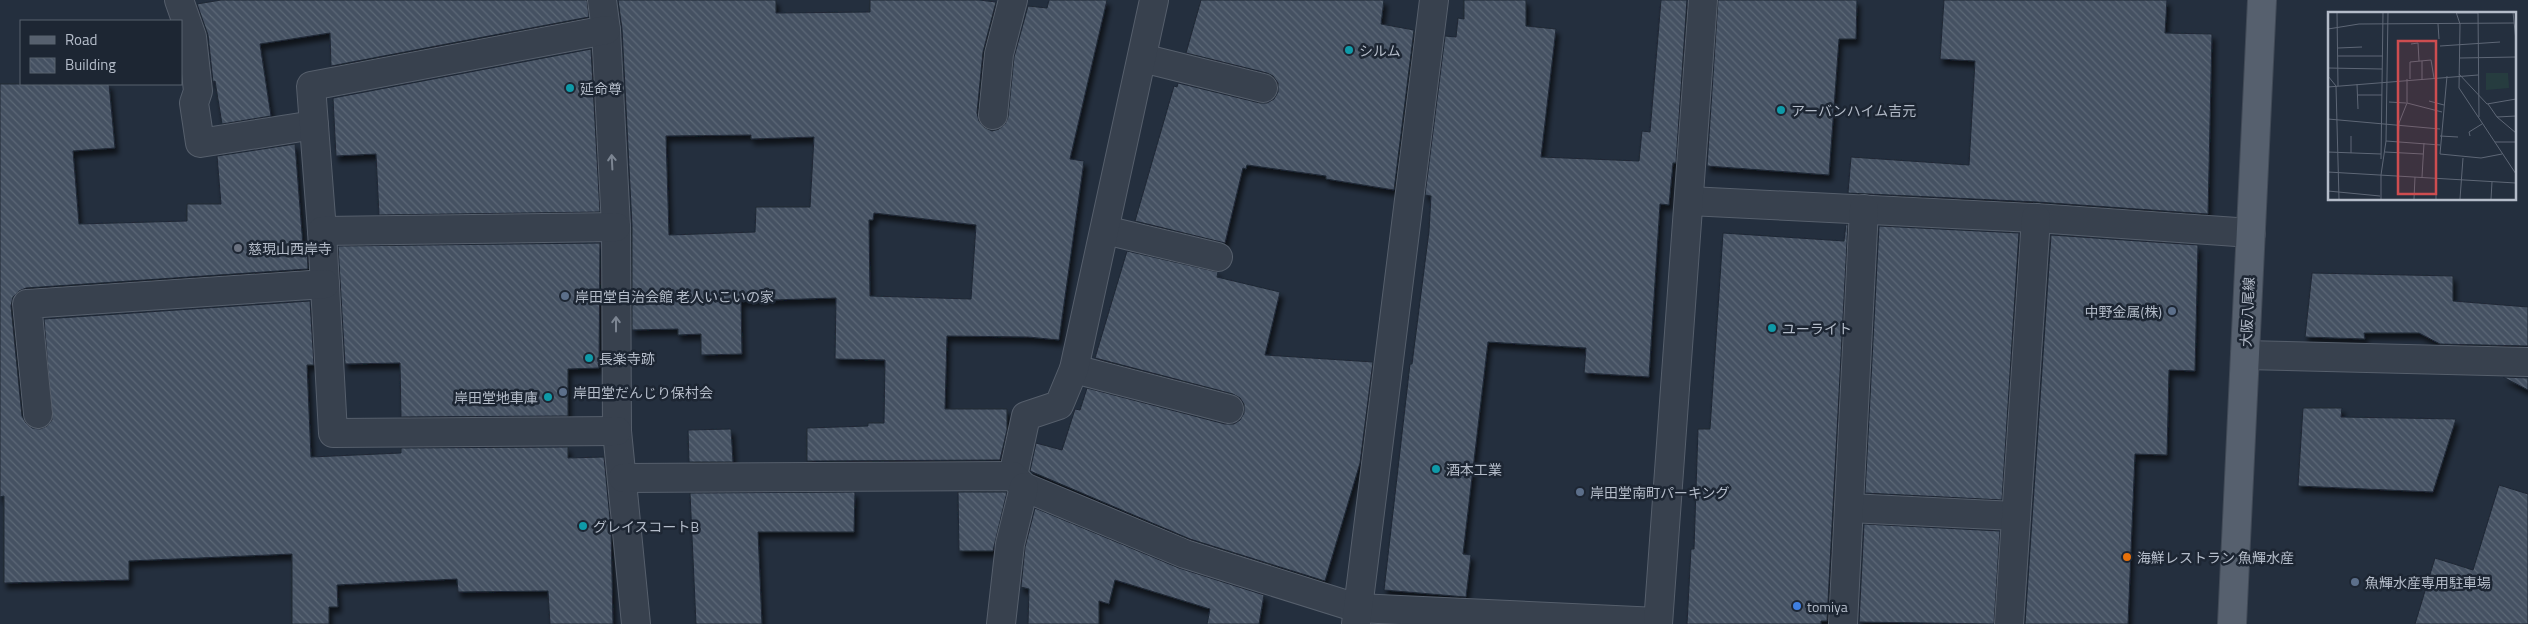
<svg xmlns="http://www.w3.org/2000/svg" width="2528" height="624" viewBox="0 0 2528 624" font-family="'Titillium Web','Noto Sans JP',sans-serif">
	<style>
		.building { fill: url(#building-back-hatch); stroke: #1f2835; fill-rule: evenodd; filter: url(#shadow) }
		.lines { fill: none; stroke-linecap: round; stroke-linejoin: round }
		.minor-casing { stroke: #565f6c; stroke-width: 30 }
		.major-casing { stroke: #414a57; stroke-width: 30 }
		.minor { stroke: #38414e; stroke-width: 28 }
		.major { stroke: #56606e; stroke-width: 28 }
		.oneway { stroke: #7c8592 }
		.culture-dot { fill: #0f9aa8; stroke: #1d2633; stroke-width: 2 }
		.worship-dot { fill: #6b7280; stroke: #1d2633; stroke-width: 2 }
		.service-dot { fill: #5c6f8a; stroke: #1d2633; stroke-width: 2 }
		.food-dot { fill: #e8710a; stroke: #1d2633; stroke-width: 2 }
		.shop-dot { fill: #3f7fe0; stroke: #1d2633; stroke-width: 2 }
		.labels { text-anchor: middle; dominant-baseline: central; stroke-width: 5; stroke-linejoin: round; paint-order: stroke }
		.poi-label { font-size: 14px; fill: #b4bcc9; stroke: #1d2633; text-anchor: start }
		.street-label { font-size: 14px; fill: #b4bcc9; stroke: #1d2633 }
		.inset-road { fill: none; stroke: #5e6776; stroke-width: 1 }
		.view { fill: #ce4d50; fill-opacity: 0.15; stroke: #ce4d50; stroke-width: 2.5 }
		.inset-edge { fill: none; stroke: #b4bcc9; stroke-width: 2.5 }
	</style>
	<defs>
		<pattern id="building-back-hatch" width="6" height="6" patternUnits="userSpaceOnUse" patternTransform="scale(1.25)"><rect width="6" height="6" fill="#455162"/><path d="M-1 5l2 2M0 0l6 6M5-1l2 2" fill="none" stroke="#5d6877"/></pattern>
		<filter id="shadow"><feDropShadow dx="3" dy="5.5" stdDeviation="2.5" flood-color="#0009"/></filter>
	</defs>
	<rect width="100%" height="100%" fill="#242f3e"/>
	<!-- building -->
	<g class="building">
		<path d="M221 0H587L589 17 331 66 330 33 260 44 271 116 222 124 215 81 213 82 208 35 197 4Z"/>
		<path d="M618 0H776V13L870 12V0H979L996 2 983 52 977 113 979 121 984 127 992 131 999 129 1005 124 1008 117 1014 57 1028 6 1047 8 1049 0H1107L1070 159 1084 161 1059 340 1028 337 947 336 945 409H1007V430L1000 460 807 461V428L868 426V423H884L885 360 835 359 836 298 741 301 742 354 701 355V334L678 335V329L632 330V226L622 29ZM751 135V139L814 137 810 207H756L755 232 669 235 666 136ZM874 213 976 225 971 299 870 296 869 220H873Z"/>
		<path d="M1201 0H1384L1381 24 1414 30 1394 190 1326 179V176L1247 165 1246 169 1243 168 1225 243 1135 221 1174 86 1177 87 1178 83 1260 103H1267L1274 99 1278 92V83L1273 76 1267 73 1186 53Z"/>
		<path d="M1464 0H1526V26L1556 29 1541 157 1639 161 1642 131 1650 132 1661 0H1687L1676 163H1673L1669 205 1660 204 1649 377 1584 373 1586 348 1488 342 1463 554 1471 555 1466 597 1384 590 1410 364H1412L1429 231 1431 196 1425 195 1445 36 1456 37 1458 18 1464 19Z"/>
		<path d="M1718 0H1857L1856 39H1839L1829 175 1707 166Z"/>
		<path d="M1944 0H2167L2165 33 2212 34 2208 214 2037 202 1848 193 1851 157 1969 165 1975 61 1940 59Z"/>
		<path d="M591 49 600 212 379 215 376 154 336 156 333 98Z"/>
		<path d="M0 84H109L115 148 73 151 79 224 187 221V204H221L217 156 295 144 303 246H307L308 269 26 288 19 291 13 297 11 306 22 416 26 423 32 428 40 429 47 426 52 420 44 319 310 301 314 365H307L311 457 401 453V448L568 447V458L604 457 611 529 613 624H550L548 591 458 592 457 579 337 585 338 607H329V624H292V554L129 561V580L4 583V496L0 497Z"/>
		<path d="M1846 224H1848L1827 621H1821V624H1687L1691 549H1694L1698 429H1710L1723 233 1844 241Z"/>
		<path d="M1879 226 2019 233 2002 500 1865 493Z"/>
		<path d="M2051 235 2198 245 2195 371 2169 370 2167 455 2135 454 2128 624H2025Z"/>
		<path d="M600 243 599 368 568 369V416L401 417 400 363 345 364 338 246Z"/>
		<path d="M1127 251 1218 272 1217 277 1280 292 1265 355 1373 362 1360 463 1325 581 1190 539 1030 471 1036 443 1062 450 1075 409 1080 410 1087 388 1225 424H1234L1240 420 1244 413V404L1240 398 1233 394 1095 358Z"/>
		<path d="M2312 273 2453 276V301L2528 307V346L2440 344 2419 333H2364L2365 339 2305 337Z"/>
		<path d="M2503 377 2528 378V390Z"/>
		<path d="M2303 408H2342L2341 417 2456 419 2433 492 2298 486Z"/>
		<path d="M731 429 733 462H689L688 430Z"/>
		<path d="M2499 485 2528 494V624H2415L2435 558 2473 570Z"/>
		<path d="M855 492 854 532H758L762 624H696L690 493Z"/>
		<path d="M958 492H1007L993 551H959Z"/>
		<path d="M1035 508 1179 568 1264 595 1259 624H1207L1210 609 1115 580 1109 604 1099 601V624H1028L1029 589 1021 587 1025 547Z"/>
		<path d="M1864 524 2000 531 1994 624 1859 622Z"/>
	</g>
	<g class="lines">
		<defs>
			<g id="minor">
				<path d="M179 0 192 37 198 91 194 103 200 143 314 125"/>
				<path d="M602 0 606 30 616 227 617 431 636 624"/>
				<path d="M606 30 311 86 322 231 333 433 617 431"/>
				<path d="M1142 58 1263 88"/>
				<path d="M993 115 999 54 1013 0"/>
				<path d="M1689 201 2036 218 2251 233"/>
				<path d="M1105 230 1218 257"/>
				<path d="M322 231 616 227"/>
				<path d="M2245 355 2528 362"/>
				<path d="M1074 369 1229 409"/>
				<path d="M38 414 27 304 325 284"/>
				<path d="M1013 476 1026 416 1059 405 1074 369 1154 0"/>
				<path d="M623 478 1013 476 1024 487 1185 554 1357 608 1658 622"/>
				<path d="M1849 508 2016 516"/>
				<path d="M1001 624 1010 544 1024 487"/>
				<path d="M1356 624 1434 0"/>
				<path d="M1658 624 1703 0"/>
				<path d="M1843 624 1864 209"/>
				<path d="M2009 624 2036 218"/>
			</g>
			<path id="major" d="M2232 624 2262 0"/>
		</defs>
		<!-- minor casing -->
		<use href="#minor" class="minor-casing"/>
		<!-- major casing -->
		<use href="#major" class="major-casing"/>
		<!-- minor -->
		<use href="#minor" class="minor"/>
		<!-- major -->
		<use href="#major" class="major"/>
	</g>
	<!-- one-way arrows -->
	<defs><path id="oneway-shaft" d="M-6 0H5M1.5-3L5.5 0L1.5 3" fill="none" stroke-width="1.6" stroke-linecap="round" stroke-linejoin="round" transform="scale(1.25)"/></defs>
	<g class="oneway">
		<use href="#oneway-shaft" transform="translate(612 162) rotate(-93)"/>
		<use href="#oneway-shaft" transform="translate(616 324) rotate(-90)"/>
	</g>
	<!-- markers -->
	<g class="culture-dot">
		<circle cx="1349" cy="50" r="5"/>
		<circle cx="570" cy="88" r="5"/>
		<circle cx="1781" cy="110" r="5"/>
		<circle cx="1772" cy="328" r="5"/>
		<circle cx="589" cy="358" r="5"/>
		<circle cx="548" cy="397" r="5"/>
		<circle cx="1436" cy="469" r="5"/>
		<circle cx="583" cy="526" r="5"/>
	</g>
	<circle class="worship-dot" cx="238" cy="248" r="5"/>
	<g class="service-dot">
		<circle cx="565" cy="296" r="5"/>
		<circle cx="2172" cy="311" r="5"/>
		<circle cx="563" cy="392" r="5"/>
		<circle cx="1580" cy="492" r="5"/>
		<circle cx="2355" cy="582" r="5"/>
	</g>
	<circle class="food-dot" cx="2127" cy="557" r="5"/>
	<circle class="shop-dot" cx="1797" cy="606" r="5"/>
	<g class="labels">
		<!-- poi labels -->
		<g class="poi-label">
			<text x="1359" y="50">シルム</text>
			<text x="580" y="88">延命尊</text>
			<text x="1791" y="110">アーバンハイム吉元</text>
			<text x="248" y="248">慈現山西岸寺</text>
			<text x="575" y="296">岸田堂自治会館 老人いこいの家</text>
			<text x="2162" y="311" text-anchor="end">中野金属(株)</text>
			<text x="1782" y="328">ユーライト</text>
			<text x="599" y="358">長楽寺跡</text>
			<text x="573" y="392">岸田堂だんじり保村会</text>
			<text x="538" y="397" text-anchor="end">岸田堂地車庫</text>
			<text x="1446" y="469">酒本工業</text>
			<text x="1590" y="492">岸田堂南町パーキング</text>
			<text x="593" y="526">グレイスコートB</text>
			<text x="2137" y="557">海鮮レストラン 魚輝水産</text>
			<text x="2365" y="582">魚輝水産専用駐車場</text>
			<text x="1807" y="606">tomiya</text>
		</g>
		<!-- street labels -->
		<g class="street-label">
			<text transform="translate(2247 312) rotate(-87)">大阪八尾線</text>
		</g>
	</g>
	<!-- overview -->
	<g transform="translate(2328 12)">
		<rect width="188" height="188" fill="#242f3e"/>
		<path d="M158 61H180L181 76 158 78Z" fill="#263c3f"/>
		<path class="inset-road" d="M9 0 10 74M128 0 132 12 131 76 188 162M150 0 151 105M185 0 188 29M128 1H150M110 12 111 27M0 17 31 12 186 11M83 32 90 31 91 49M112 34 172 30M10 36 34 35M10 44H55M132 46 188 45M94 49V67M0 56 54 57M131 62 159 92 188 87M0 64 8 74 11 187M119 64 112 142 153 146 174 142M82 67V50L103 48 106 66M29 72 30 97M0 75 150 63M30 83H54M101 89 116 93M61 90 78 91M79 91 114 100M160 92 169 105 188 104M169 105 188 121M0 107 112 117M23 124V141M112 124 130 125M142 124 141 120 154 112M58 129 112 133M70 130 71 111 79 91V67M167 130H188M0 140 53 142M57 140 95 142M53 147 55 0M0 160 188 171M53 163 58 129 60 0M94 165 96 131M0 179 52 184M53 187V163M86 187 87 165M108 187V166M132 187 135 146M163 187 164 170"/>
		<path class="view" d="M70 29H108V182H70Z"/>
		<rect width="188" height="188" class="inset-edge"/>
	</g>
	<!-- legend -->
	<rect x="20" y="20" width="162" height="65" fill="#1d2633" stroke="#59626f"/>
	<rect x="30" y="36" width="25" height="8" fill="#56606e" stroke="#59626f"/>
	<text x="65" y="45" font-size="15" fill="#b4bcc9">Road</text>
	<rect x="30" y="58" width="25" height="15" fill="url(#building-back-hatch)" stroke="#59626f"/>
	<text x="65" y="70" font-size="15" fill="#b4bcc9">Building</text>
</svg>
